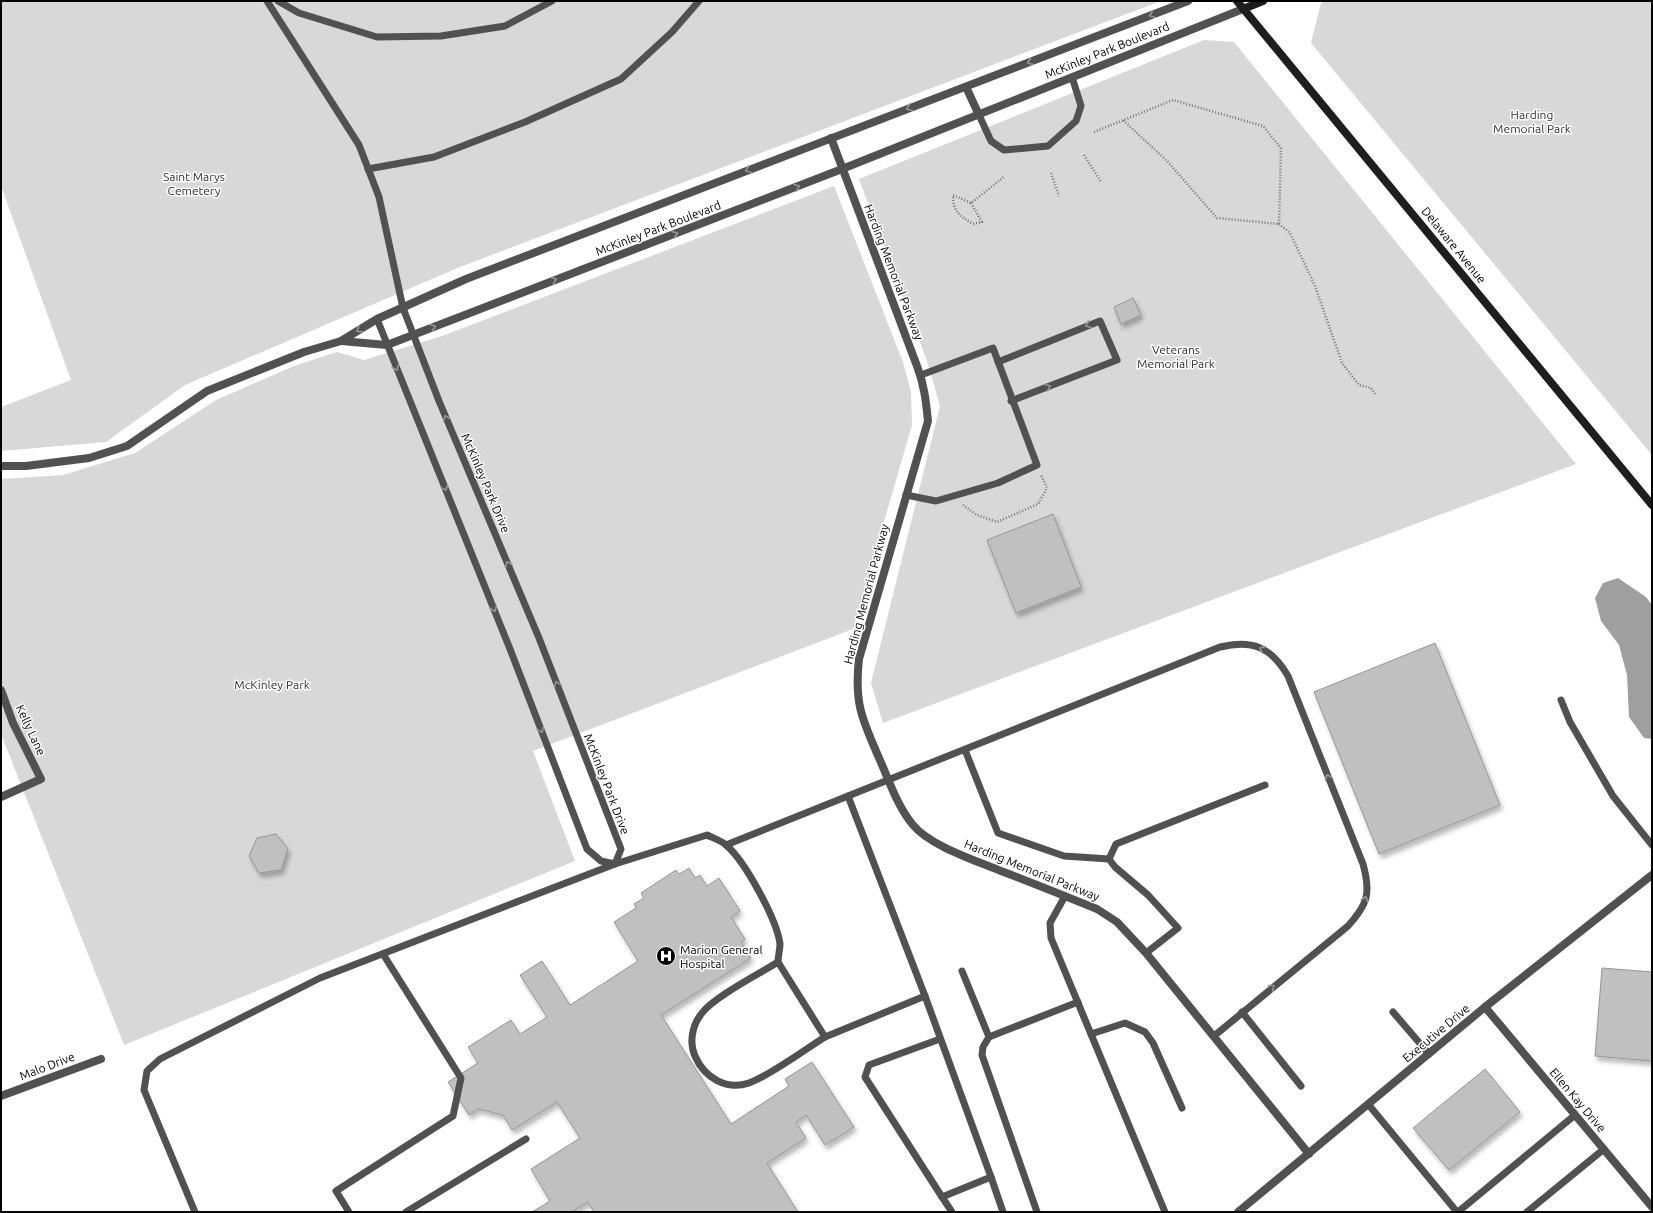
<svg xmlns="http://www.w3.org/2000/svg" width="1653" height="1213" viewBox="0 0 1653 1213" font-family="Ubuntu,sans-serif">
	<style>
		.green { fill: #d8d8d8 }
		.water { fill: #9f9f9f }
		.building { fill: #c0c0c0; stroke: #959595; filter: url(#shadow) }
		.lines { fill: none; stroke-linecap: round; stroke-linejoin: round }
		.path { stroke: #737373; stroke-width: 2.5; stroke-dasharray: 1 2; stroke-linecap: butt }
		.lane { stroke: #515151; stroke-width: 7 }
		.street { stroke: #515151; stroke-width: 8 }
		.secondary { stroke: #1e1e1e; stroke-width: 8 }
		.oneway { stroke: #979797 }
		.labels { text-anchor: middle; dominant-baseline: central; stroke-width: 3; stroke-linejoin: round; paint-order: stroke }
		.street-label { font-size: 12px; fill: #000; stroke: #fff }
		.park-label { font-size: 12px; fill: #2f2f2f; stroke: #fff }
		.poi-label { font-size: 12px; fill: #000; stroke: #fff; text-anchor: start }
	</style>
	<defs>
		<filter id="shadow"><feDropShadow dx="2.5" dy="4.5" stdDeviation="2" flood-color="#0004"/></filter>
	</defs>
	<rect width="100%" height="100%" fill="#fff"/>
	<!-- green -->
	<g class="green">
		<path d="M1 1H1161L460 267 185 385 106 442 1 451V407L71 380 1 186Z"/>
		<path d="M1326 1H1652V455L1311 43 1321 3Z"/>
		<path d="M1204 40 1234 42 1576 464 883 723 871 683 940 406 927 361 859 179Z"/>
		<path d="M834 186 903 362 911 392 912 425 853 629 533 751 575 861 124 1045 1 734V477L3 479 63 475 135 453 216 400 294 366 337 352 364 360 445 335Z"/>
	</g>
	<!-- water -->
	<path class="water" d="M1618 578 1646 597 1652 605V739L1644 738 1629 717 1627 675 1619 645 1601 621 1595 598 1603 583Z"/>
	<!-- building -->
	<g class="building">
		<path d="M1133 298 1141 315 1121 324 1114 307Z"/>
		<path d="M1053 514 1081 587 1016 613 987 540Z"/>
		<path d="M1435 643 1500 805 1379 854 1314 692Z"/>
		<path d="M276 834 288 849 281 870 259 873 249 856 257 838Z"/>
		<path d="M689 868 695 878 700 875 707 886 719 878 740 911 731 917 745 939 741 942 751 958 661 1015 731 1124 789 1086 785 1079 812 1062 854 1127 825 1145 806 1115 796 1122 806 1138 767 1163 798 1212H594L588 1202 571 1212H532L550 1201 531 1169 580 1138 557 1102 512 1130 503 1115 478 1109 469 1115 448 1082 478 1063 468 1047 511 1020 520 1034 547 1017 520 975 542 961 570 1005 638 961 614 922 636 908 634 904 644 898 641 893 676 870 679 874Z"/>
		<path d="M1602 968 1652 972V1061L1595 1056Z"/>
		<path d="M1485 1069 1520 1112 1449 1170 1413 1128Z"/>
	</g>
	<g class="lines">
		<!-- path -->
		<g class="path">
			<path d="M1094 132 1173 100 1263 126 1281 148 1279 224 1217 218 1168 162 1123 120"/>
			<path d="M1084 155 1101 182"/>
			<path d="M1051 173 1059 196"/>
			<path d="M971 203 982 222 973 224C959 215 953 212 953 195L971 203 1005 176"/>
			<path d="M1279 224 1290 233 1315 286 1342 363 1359 385 1371 388 1376 395"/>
			<path d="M963 505 977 515 997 522 1038 504 1047 488 1041 475"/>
		</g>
		<!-- lane -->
		<g class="lane">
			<path d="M267 1 359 145 379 197 403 308 439 401 539 638 621 849 615 864 601 861 587 849 510 649 377 319"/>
			<path d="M278 1 299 13 377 37 441 36 505 26 552 1"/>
			<path d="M979 115 991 141 1004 150 1048 146 1076 121 1081 106 1072 77"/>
			<path d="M368 169 434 157 525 122 621 79 672 32 699 1"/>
			<path d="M998 362 1100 321 1117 360 1011 401"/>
			<path d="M906 495 936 501 998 483 1037 465 993 348 921 375"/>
			<path d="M1561 700 1570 722 1613 796 1652 845"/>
			<path d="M965 750 998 833 1064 856 1109 859 1115 867 1148 895 1178 928 1146 953"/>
			<path d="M848 796 1220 647C1252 639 1271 647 1288 676L1363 864C1371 893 1368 904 1348 926L1214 1036"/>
			<path d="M726 845 848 796 925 996 825 1037"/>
			<path d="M1109 859 1116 844 1265 785"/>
			<path d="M1065 896 1050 923 1051 938 1165 1212"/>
			<path d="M778 962 825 1037C804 1050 771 1075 749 1083 726 1091 704 1077 695 1056 689 1043 692 1025 702 1013 714 997 759 974 778 962Z"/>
			<path d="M962 971 989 1037 983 1047 982 1055 1037 1212"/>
			<path d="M925 996 991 1177 942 1197 865 1077 869 1065 940 1039"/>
			<path d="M1242 1012 1301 1086"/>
			<path d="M1393 1012 1429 1054"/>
			<path d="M1091 1034 1125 1023 1145 1032 1153 1043 1182 1108"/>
			<path d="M989 1037 1078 1002"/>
			<path d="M1368 1104 1457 1212"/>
			<path d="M991 1177 1003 1212"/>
			<path d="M942 1197 952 1212"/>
			<path d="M195 1212 144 1090 147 1071 160 1059 320 978 615 864 707 835C713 838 722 841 726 845 745 861 777 920 780 944 780 950 778 956 778 962"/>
			<path d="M349 1212 336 1191 453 1116 461 1078 383 954"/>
			<path d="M406 1212 526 1139"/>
			<path d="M1458 1212 1575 1115"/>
			<path d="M1527 1212 1604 1149"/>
		</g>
		<!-- street -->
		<g class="street">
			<path d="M966 87 979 115"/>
			<path d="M831 138 917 366C924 384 926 401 928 421L859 659C854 703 862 719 879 758 889 780 897 806 913 825 930 846 977 861 1001 871 1033 883 1065 896 1097 909L1117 922 1146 953 1309 1154"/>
			<path d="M341 341 387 345 842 169 1243 9"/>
			<path d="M1 466H26L89 458 127 446 207 391 304 352 341 341 377 319 466 279 1188 1"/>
			<path d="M1 690 13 723 41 779 1 797"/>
			<path d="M1485 1007 1652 1207"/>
			<path d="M1 1096 101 1059"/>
			<path d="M1238 1212 1485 1007 1652 875"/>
		</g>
		<!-- secondary -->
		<g class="secondary">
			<path d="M1237 1 1652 505"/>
			<path d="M1243 9 1263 1"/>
		</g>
	</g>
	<!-- one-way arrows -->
	<defs><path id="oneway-chevron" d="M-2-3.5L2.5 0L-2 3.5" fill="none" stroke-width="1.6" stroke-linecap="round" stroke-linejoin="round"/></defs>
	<g class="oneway">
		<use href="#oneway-chevron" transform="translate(1152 15) rotate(158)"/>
		<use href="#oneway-chevron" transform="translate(1030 62) rotate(159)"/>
		<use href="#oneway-chevron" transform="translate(909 108) rotate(159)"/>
		<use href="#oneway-chevron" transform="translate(748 170) rotate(159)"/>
		<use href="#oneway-chevron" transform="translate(797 187) rotate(-21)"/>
		<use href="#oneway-chevron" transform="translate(675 234) rotate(-21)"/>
		<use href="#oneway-chevron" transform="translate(554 280) rotate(-21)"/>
		<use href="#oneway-chevron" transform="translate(1088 325) rotate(158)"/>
		<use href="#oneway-chevron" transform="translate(433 327) rotate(-21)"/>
		<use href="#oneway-chevron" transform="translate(359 330) rotate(148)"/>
		<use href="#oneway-chevron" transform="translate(396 368) rotate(67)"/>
		<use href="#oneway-chevron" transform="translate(1048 387) rotate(-21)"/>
		<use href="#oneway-chevron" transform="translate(446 418) rotate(-113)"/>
		<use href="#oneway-chevron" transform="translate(445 488) rotate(68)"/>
		<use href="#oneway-chevron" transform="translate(508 564) rotate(-113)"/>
		<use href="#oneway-chevron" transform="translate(494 609) rotate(68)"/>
		<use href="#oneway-chevron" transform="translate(1262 649) rotate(-156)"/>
		<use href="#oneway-chevron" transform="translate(557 684) rotate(-111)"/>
		<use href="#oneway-chevron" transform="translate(541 730) rotate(69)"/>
		<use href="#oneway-chevron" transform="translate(1328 777) rotate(-112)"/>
		<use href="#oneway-chevron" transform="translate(1365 899) rotate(-73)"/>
		<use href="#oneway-chevron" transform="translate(1272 987) rotate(-39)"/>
	</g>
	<!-- icons -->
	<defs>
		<symbol id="hospital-disc" viewBox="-11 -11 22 22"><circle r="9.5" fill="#000" stroke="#fff"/><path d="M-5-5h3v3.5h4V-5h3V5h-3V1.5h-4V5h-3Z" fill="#fff"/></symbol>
	</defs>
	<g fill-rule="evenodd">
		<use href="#hospital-disc" x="655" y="945" width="22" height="22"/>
	</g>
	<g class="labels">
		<!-- street labels -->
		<g class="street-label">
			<text transform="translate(1107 50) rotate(-22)">McKinley Park Boulevard</text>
			<text transform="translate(658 228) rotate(-21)">McKinley Park Boulevard</text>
			<text transform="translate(1454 245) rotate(51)">Delaware Avenue</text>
			<text transform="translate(894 272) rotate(69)">Harding Memorial Parkway</text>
			<text transform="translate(486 483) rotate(67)">McKinley Park Drive</text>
			<text transform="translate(866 594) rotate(-75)">Harding Memorial Parkway</text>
			<text transform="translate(31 730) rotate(65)">Kelly Lane</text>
			<text transform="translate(607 784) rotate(69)">McKinley Park Drive</text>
			<text transform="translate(1032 870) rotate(22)">Harding Memorial Parkway</text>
			<text transform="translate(1436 1033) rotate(-40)">Executive Drive</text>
			<text transform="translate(47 1066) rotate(-21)">Malo Drive</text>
			<text transform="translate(1578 1100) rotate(50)">Ellen Kay Drive</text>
		</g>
		<!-- park labels -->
		<g class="park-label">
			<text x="1532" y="114">Harding<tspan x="1532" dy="14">Memorial Park</tspan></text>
			<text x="194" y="176">Saint Marys<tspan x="194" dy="14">Cemetery</tspan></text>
			<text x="1176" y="349">Veterans<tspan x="1176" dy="14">Memorial Park</tspan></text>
			<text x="272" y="684">McKinley Park</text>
		</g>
		<!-- poi labels -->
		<g class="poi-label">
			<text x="680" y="949">Marion General<tspan x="680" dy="14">Hospital</tspan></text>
		</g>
	</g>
	<!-- border -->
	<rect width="1653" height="1213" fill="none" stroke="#000000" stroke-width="4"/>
</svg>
